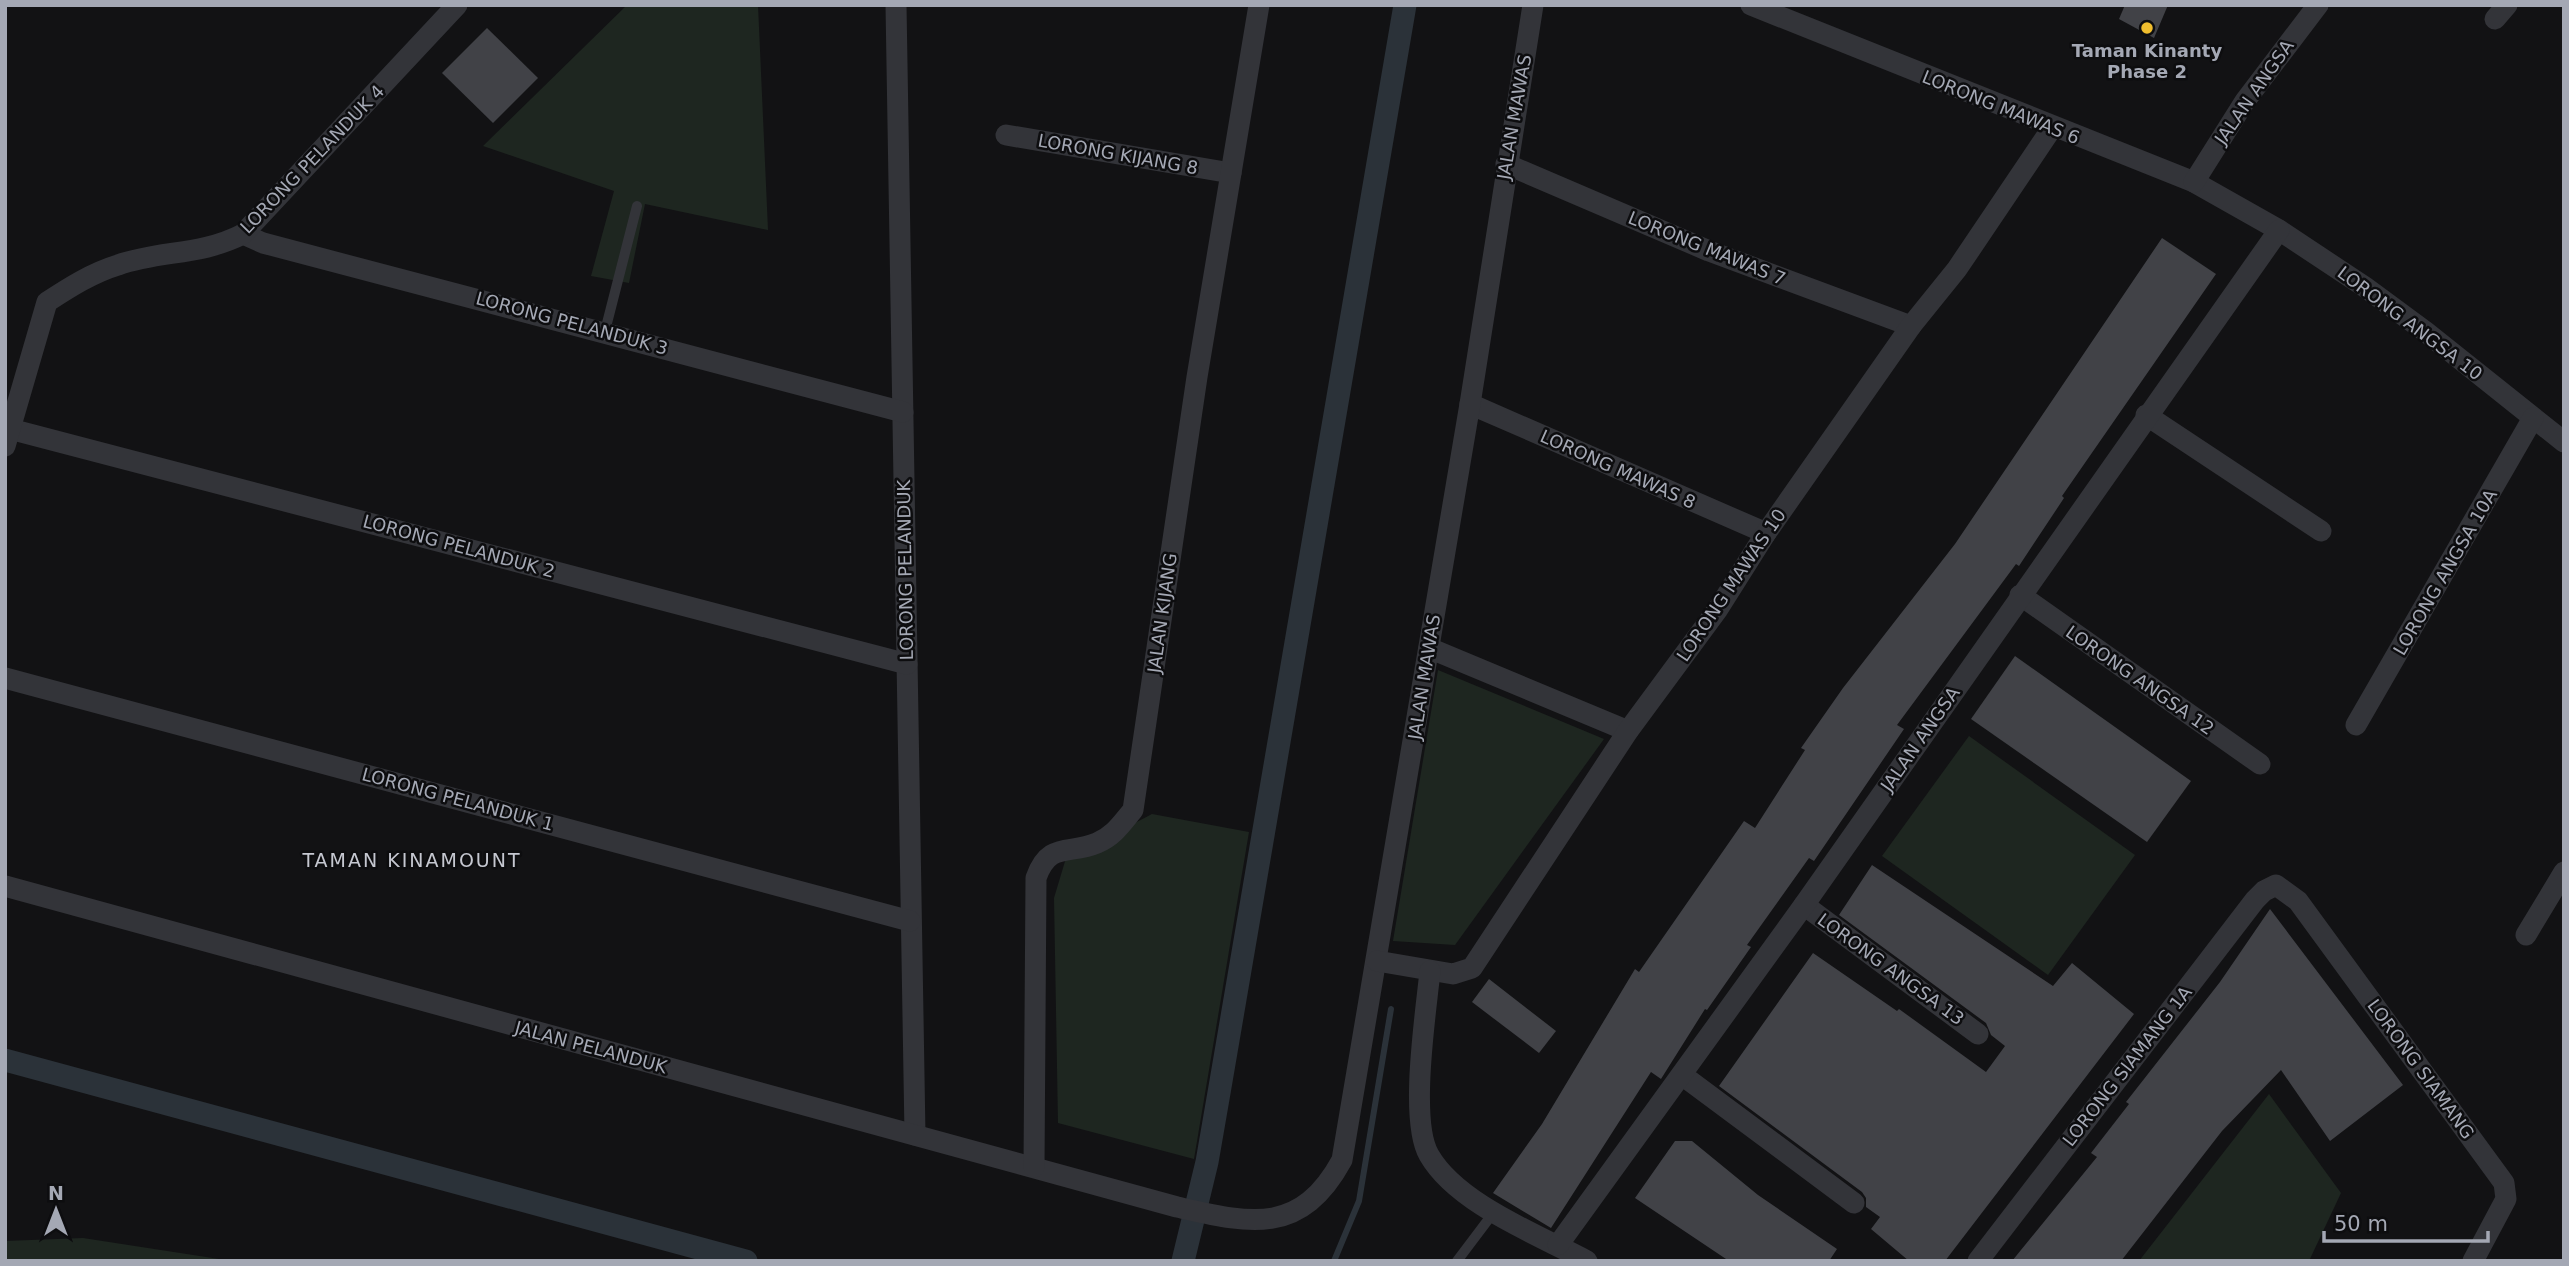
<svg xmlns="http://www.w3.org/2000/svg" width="2569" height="1266" viewBox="0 0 2569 1266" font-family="'DejaVu Sans',sans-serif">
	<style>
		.green { fill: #1e2620 }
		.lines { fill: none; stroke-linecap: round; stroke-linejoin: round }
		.stream { stroke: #2b3239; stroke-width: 6 }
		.canal { stroke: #2b3239; stroke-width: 23 }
		.building { fill: #414247 }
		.lane { stroke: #333439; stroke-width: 10 }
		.street { stroke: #333439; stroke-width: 21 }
		.poi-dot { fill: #efbd2e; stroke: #0d0d0f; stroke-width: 2.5 }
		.labels { text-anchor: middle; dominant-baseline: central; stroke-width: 5; stroke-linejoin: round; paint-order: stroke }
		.poi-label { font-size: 18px; font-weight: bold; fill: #a4a8b4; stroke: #0d0d0f }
		.street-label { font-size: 18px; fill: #a4a8b4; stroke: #0d0d0f }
		.neighbourhood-label { font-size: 19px; letter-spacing: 2px; fill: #c5c7d0; stroke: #0d0d0f }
	</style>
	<rect width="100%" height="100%" fill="#121214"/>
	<!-- green -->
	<g class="green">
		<path d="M627 5H758L768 230 645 204 629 283 591 276 614 191 483 146Z"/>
		<path d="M1438 670 1604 739 1455 945 1393 941Z"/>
		<path d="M1969 736 2135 855 2048 975 1882 856Z"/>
		<path d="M1152 814 1249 832 1194 1159 1058 1123 1054 898 1069 848 1114 834Z"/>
		<path d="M2269 1094 2341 1193 2309 1261H2139Z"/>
		<path d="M83 1238 232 1261H5V1241Z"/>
	</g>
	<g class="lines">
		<!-- stream -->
		<path class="stream" d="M1334 1261 1359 1201 1391 1009"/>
		<!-- canal -->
		<g class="canal">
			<path d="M5 1060 746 1261"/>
			<path d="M1183 1261 1207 1162 1220 1087 1405 5"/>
		</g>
	</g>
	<!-- building -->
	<g class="building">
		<path d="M2125 5H2168L2154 38 2119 19Z"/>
		<path d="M487 28 538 78 493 123 442 73Z"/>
		<path d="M2162 238 2216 274 2062 496 2064 498 2019 566 2016 564 1897 725 1904 729 1814 861 1809 858 1747 945 1751 947 1707 1010 1705 1009 1661 1079 1651 1072 1551 1228 1493 1193 1542 1124 1635 969 1639 972 1744 821 1755 828 1805 750 1801 748 1843 688 1955 544Z"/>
		<path d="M2015 656 2191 781 2147 842 1971 719Z"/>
		<path d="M1872 865 2053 986 2072 963 2134 1014 1945 1261H1909L1871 1229 1880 1217 1866 1207V1198L1862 1192 1719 1086 1813 953 1897 1011 1899 1009 1986 1072 2005 1046 1991 1035 1986 1023 1839 915Z"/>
		<path d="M2270 909 2403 1085 2330 1141 2281 1070 2222 1131 2121 1261H2012L2097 1157 2091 1153 2129 1104 2126 1102 2220 982Z"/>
		<path d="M1489 979 1556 1031 1539 1053 1472 1002Z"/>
		<path d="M1675 1141H1692L1758 1195 1837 1249 1829 1261H1729L1635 1198Z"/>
	</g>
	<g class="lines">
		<!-- lane -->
		<g class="lane">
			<path d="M605 331 637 206"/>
			<path d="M1457 1261 1494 1212"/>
		</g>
		<!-- street -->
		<g class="street">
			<path d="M896 5 915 1135"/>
			<path d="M1751 5 2194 182 2279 230 2365 287 2426 332 2564 442"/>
			<path d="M2495 19 2507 5"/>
			<path d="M1006 135 1231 173"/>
			<path d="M1506 164 1709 251 1911 326"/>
			<path d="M2194 182 2245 101 2318 5"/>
			<path d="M243 234 263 243 903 412"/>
			<path d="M1470 404 1766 533"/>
			<path d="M2146 415 2321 531"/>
			<path d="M10 429 907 664"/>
			<path d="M5 446 47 302C70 287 92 273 118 265 161 250 200 256 243 234L457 5"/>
			<path d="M2020 595 2260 764"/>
			<path d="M1429 648 1628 731"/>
			<path d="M5 678 910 921"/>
			<path d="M2356 725 2533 418"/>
			<path d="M5 886 1177 1207C1249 1223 1300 1237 1342 1160L1470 404 1533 5"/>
			<path d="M1804 905 1978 1034"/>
			<path d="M2526 935 2564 872"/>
			<path d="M1377 961 1453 974 1472 968 1628 731 1718 609 1766 533 1911 326 1957 269 2052 128"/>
			<path d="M1430 971C1426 1012 1409 1121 1429 1155 1457 1204 1539 1235 1587 1261"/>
			<path d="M1682 1075 1854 1203"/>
			<path d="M1034 1167 1036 878C1049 841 1069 855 1097 843 1114 836 1122 823 1133 810L1197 377 1259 5"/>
			<path d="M1558 1245 1804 905 2279 230"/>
			<path d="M1978 1261 2255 900 2264 891 2276 885 2298 901 2504 1183 2506 1199 2473 1261"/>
		</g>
	</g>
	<!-- markers -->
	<circle class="poi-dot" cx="2147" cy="28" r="7"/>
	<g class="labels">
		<!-- poi labels -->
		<g class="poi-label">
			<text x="2147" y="50">Taman Kinanty<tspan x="2147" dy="21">Phase 2</tspan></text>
		</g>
		<!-- street labels -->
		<g class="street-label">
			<text transform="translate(2254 92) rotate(-55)">JALAN ANGSA</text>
			<text transform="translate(2001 107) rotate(22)">LORONG MAWAS 6</text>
			<text transform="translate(1514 117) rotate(-80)">JALAN MAWAS</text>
			<text transform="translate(1118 154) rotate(10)">LORONG KIJANG 8</text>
			<text transform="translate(312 159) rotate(-46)">LORONG PELANDUK 4</text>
			<text transform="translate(1707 248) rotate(22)">LORONG MAWAS 7</text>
			<text transform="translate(572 323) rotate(15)">LORONG PELANDUK 3</text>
			<text transform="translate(2410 323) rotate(37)">LORONG ANGSA 10</text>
			<text transform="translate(1618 469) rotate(24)">LORONG MAWAS 8</text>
			<text transform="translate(459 546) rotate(15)">LORONG PELANDUK 2</text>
			<text transform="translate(905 570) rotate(-91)">LORONG PELANDUK</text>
			<text transform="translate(2445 572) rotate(-60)">LORONG ANGSA 10A</text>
			<text transform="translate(1731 585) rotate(-56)">LORONG MAWAS 10</text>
			<text transform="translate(1162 613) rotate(-82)">JALAN KIJANG</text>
			<text transform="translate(1424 677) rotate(-81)">JALAN MAWAS</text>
			<text transform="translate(2140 680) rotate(35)">LORONG ANGSA 12</text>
			<text transform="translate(1920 739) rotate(-55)">JALAN ANGSA</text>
			<text transform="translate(458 799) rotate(15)">LORONG PELANDUK 1</text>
			<text transform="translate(1891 969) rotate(36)">LORONG ANGSA 13</text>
			<text transform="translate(591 1047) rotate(15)">JALAN PELANDUK</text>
			<text transform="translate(2127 1066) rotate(-52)">LORONG SIAMANG 1A</text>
			<text transform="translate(2421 1069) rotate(54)">LORONG SIAMANG</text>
		</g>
		<!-- neighbourhood labels -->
		<g class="neighbourhood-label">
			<text x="412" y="860">TAMAN KINAMOUNT</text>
		</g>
	</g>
	<!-- border -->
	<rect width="2569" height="1266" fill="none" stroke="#a4a8b4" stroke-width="14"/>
	<!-- north arrow -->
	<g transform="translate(56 1210)" stroke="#0d0d0f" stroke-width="5" paint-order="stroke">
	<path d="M0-5L12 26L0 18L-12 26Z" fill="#a4a8b4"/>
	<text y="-10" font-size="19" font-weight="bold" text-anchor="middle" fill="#a4a8b4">N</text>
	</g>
	<!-- scale -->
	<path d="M2324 1231v10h164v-10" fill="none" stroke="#a4a8b4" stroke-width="3.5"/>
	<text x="2334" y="1231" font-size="21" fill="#a4a8b4" stroke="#0d0d0f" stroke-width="5" paint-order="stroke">50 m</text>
</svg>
